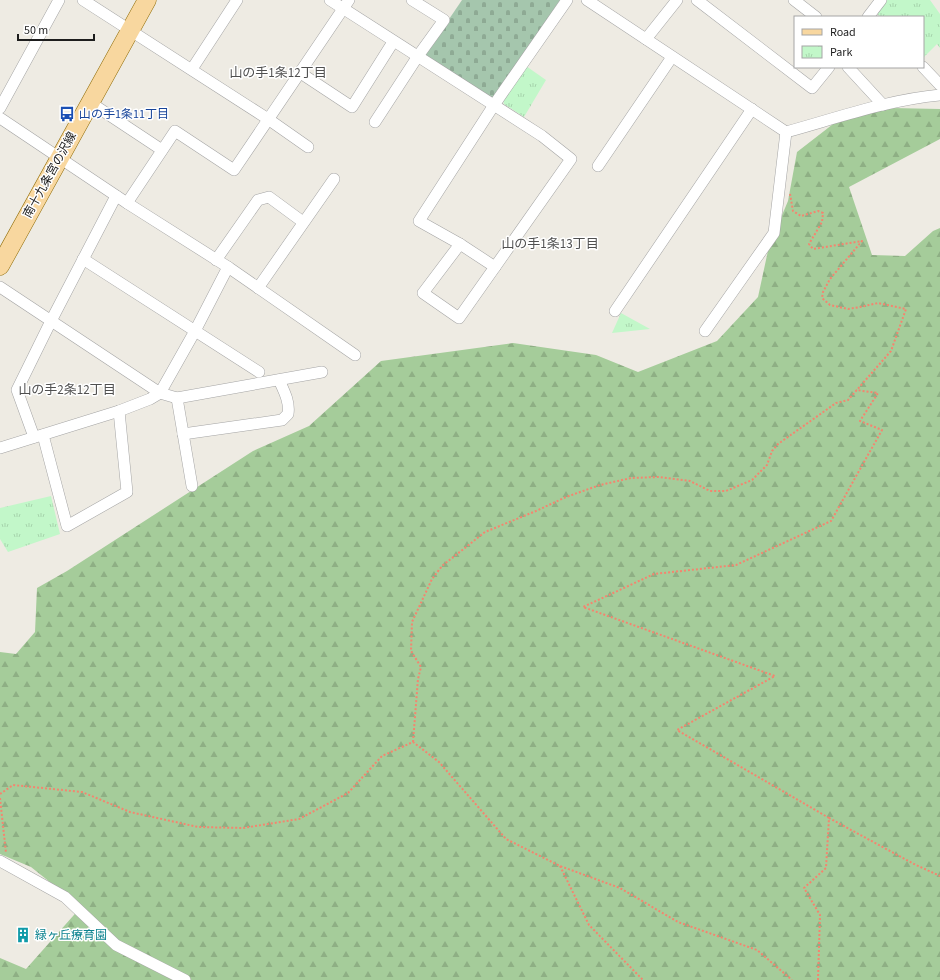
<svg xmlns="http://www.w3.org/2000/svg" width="940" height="980" viewBox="0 0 940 980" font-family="'Source Sans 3','Noto Sans JP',sans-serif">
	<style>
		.forest { fill: url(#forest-firs) }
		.cemetery { fill: url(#cemetery-stones) }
		.park { fill: url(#park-tufts) }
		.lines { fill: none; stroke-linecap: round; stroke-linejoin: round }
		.minor-casing { stroke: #a4a4a4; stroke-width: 12 }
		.primary-casing { stroke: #906c06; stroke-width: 19 }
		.path { stroke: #f4856f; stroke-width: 2; stroke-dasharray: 2 2; stroke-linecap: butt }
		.minor { stroke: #fff; stroke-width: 11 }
		.primary { stroke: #f8d79f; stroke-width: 18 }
		.labels { text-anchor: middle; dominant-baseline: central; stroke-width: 3; stroke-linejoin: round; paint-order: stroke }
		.transit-label { font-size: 12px; fill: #164399; stroke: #fff; text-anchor: start }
		.street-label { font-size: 12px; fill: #1d1d1d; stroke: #fff }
		.culture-label { font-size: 12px; fill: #0d838f; stroke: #fff; text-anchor: start }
		.neighbourhood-label { font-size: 13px; fill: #505050; stroke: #fff }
	</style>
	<defs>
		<pattern id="forest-firs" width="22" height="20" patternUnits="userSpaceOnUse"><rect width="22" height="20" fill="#a5cc9a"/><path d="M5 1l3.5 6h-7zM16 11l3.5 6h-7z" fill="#8eaf84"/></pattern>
		<pattern id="cemetery-stones" width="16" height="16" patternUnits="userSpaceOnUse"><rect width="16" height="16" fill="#a5c6ad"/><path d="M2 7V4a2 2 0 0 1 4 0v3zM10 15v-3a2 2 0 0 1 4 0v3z" fill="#8eaa94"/></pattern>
		<pattern id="park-tufts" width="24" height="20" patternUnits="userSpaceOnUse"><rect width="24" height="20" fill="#c2f7c9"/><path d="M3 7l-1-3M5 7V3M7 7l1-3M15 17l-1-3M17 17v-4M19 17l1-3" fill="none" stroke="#a6d3ac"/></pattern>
	</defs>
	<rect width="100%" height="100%" fill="#eeebe3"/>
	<!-- forest -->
	<path class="forest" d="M891 108 940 109V139L849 187 872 255 905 256 933 231 940 228V980H0V958L26 969 81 907 31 867 0 854V652L16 654 35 632 37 588 67 571 253 451 309 426 381 361 513 343 596 355 638 372 717 341 758 297 769 246 788 201 797 152 837 121Z"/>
	<!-- cemetery -->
	<path class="cemetery" d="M462 0H560L493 100 424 56Z"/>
	<!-- park -->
	<g class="park">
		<path d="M885 0H930L940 14V48L937 44 923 58V17H880L876 12Z"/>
		<path d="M526 66 546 80 524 117 504 104 503 100Z"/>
		<path d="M621 313 650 329 612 333Z"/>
		<path d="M51 496 60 534 8 552 0 539V508Z"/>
	</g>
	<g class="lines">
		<defs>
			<g id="minor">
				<path d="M83 0 268 119 308 147"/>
				<path d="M330 0 542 136 571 159 459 318 423 293 460 244"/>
				<path d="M587 0 786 132C837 118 887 100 940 95"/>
				<path d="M697 0 812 88 829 67"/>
				<path d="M794 0 816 17"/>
				<path d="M868 17 881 0"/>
				<path d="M646 39 677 0"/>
				<path d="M848 67 883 105"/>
				<path d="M923 67 940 85"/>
				<path d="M192 69 237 0"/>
				<path d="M299 72 352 107 393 42"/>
				<path d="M91 103 162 150"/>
				<path d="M0 108 59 0"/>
				<path d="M0 118 127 203 228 267 355 355"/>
				<path d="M375 122 418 56 444 20 412 0"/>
				<path d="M598 166 672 57"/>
				<path d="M127 203 175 131 234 170 349 0"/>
				<path d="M83 259 259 372"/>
				<path d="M216 260 258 200 269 197 303 222"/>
				<path d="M495 267 460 244 419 221 494 105 567 0"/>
				<path d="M0 287 160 393 195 331 228 267"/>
				<path d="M258 288 334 179"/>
				<path d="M615 311 752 109"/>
				<path d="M705 331 774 233 786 132"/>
				<path d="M177 398 192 486"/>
				<path d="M183 434 282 420 288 414C290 402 284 391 279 380"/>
				<path d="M43 435 67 526 127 492 119 411"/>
				<path d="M34 437 17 390 51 321 116 196"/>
				<path d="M0 448 119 411 150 399 160 393 177 398 322 372"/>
				<path d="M0 861 65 897 116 945 185 980"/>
			</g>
			<path id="primary" d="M0 266 147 0"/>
		</defs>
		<!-- minor casing -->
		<use href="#minor" class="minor-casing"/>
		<!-- primary casing -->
		<use href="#primary" class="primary-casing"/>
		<!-- path -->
		<g class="path">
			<path d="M413 742 418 679 421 667 411 651 412 622 432 579 442 566 485 532 536 511 566 497 600 485 631 478 659 477 690 481 710 491H726L752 480 767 465 772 451 778 444 836 403 848 400 891 351 906 309 878 303 860 307 848 309 830 305 822 298 823 292 830 279 862 241 813 249 809 244 822 222 823 213 818 211 801 216 793 211 790 194"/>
			<path d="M0 794 13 785 82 792 130 812 198 827 243 828 299 819 348 793 382 756 413 742 439 762 506 839 560 866 620 888 678 922 757 950 792 980"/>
			<path d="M0 798 6 853"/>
			<path d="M829 818 677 730 775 676 583 607 654 574 736 565 831 521 882 430 860 421 878 393 856 390"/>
			<path d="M560 866 589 925 643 980"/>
			<path d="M818 980 820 915 804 888 826 868 829 818 914 864 940 876"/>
		</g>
		<!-- minor -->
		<use href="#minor" class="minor"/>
		<!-- primary -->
		<use href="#primary" class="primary"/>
	</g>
	<!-- icons -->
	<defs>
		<symbol id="bus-bare" viewBox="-9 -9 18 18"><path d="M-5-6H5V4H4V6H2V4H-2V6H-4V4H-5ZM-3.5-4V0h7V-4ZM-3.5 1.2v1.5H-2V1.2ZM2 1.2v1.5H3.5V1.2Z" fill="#1a4fb4" stroke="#fff" stroke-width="2.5" paint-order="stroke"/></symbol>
		<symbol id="building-bare" viewBox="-9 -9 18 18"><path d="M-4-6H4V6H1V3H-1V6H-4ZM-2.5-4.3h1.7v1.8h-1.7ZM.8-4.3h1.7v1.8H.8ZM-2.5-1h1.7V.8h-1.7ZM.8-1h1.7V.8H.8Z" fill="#0f9aa8" stroke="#fff" stroke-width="2.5" paint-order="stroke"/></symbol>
	</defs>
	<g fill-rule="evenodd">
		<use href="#bus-bare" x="56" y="103" width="22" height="22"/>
		<use href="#building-bare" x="12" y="924" width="22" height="22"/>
	</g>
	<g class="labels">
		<!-- transit labels -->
		<g class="transit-label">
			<text x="79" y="114">山の手1条11丁目</text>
		</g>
		<!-- street labels -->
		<g class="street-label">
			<text transform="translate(50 175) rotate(-61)">南十九条宮の沢線</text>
		</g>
		<!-- culture labels -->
		<g class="culture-label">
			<text x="35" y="935">緑ヶ丘療育園</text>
		</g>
		<!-- neighbourhood labels -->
		<g class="neighbourhood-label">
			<text x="278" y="73">山の手1条12丁目</text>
			<text x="550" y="244">山の手1条13丁目</text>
			<text x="67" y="390">山の手2条12丁目</text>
		</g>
	</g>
	<!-- legend -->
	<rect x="794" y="16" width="130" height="52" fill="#ffffff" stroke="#a5a5a5"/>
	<rect x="802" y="29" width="20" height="6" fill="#f8d79f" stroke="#a5a5a5"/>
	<text x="830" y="36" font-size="12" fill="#1d1d1d">Road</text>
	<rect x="802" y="46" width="20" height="12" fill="url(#park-tufts)" stroke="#a5a5a5"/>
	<text x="830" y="56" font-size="12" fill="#1d1d1d">Park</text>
	<!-- scale -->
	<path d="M18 34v6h76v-6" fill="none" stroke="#1d1d1d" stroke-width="2"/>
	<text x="24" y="34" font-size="12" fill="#1d1d1d" stroke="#ffffff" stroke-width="3" paint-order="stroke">50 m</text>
</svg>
